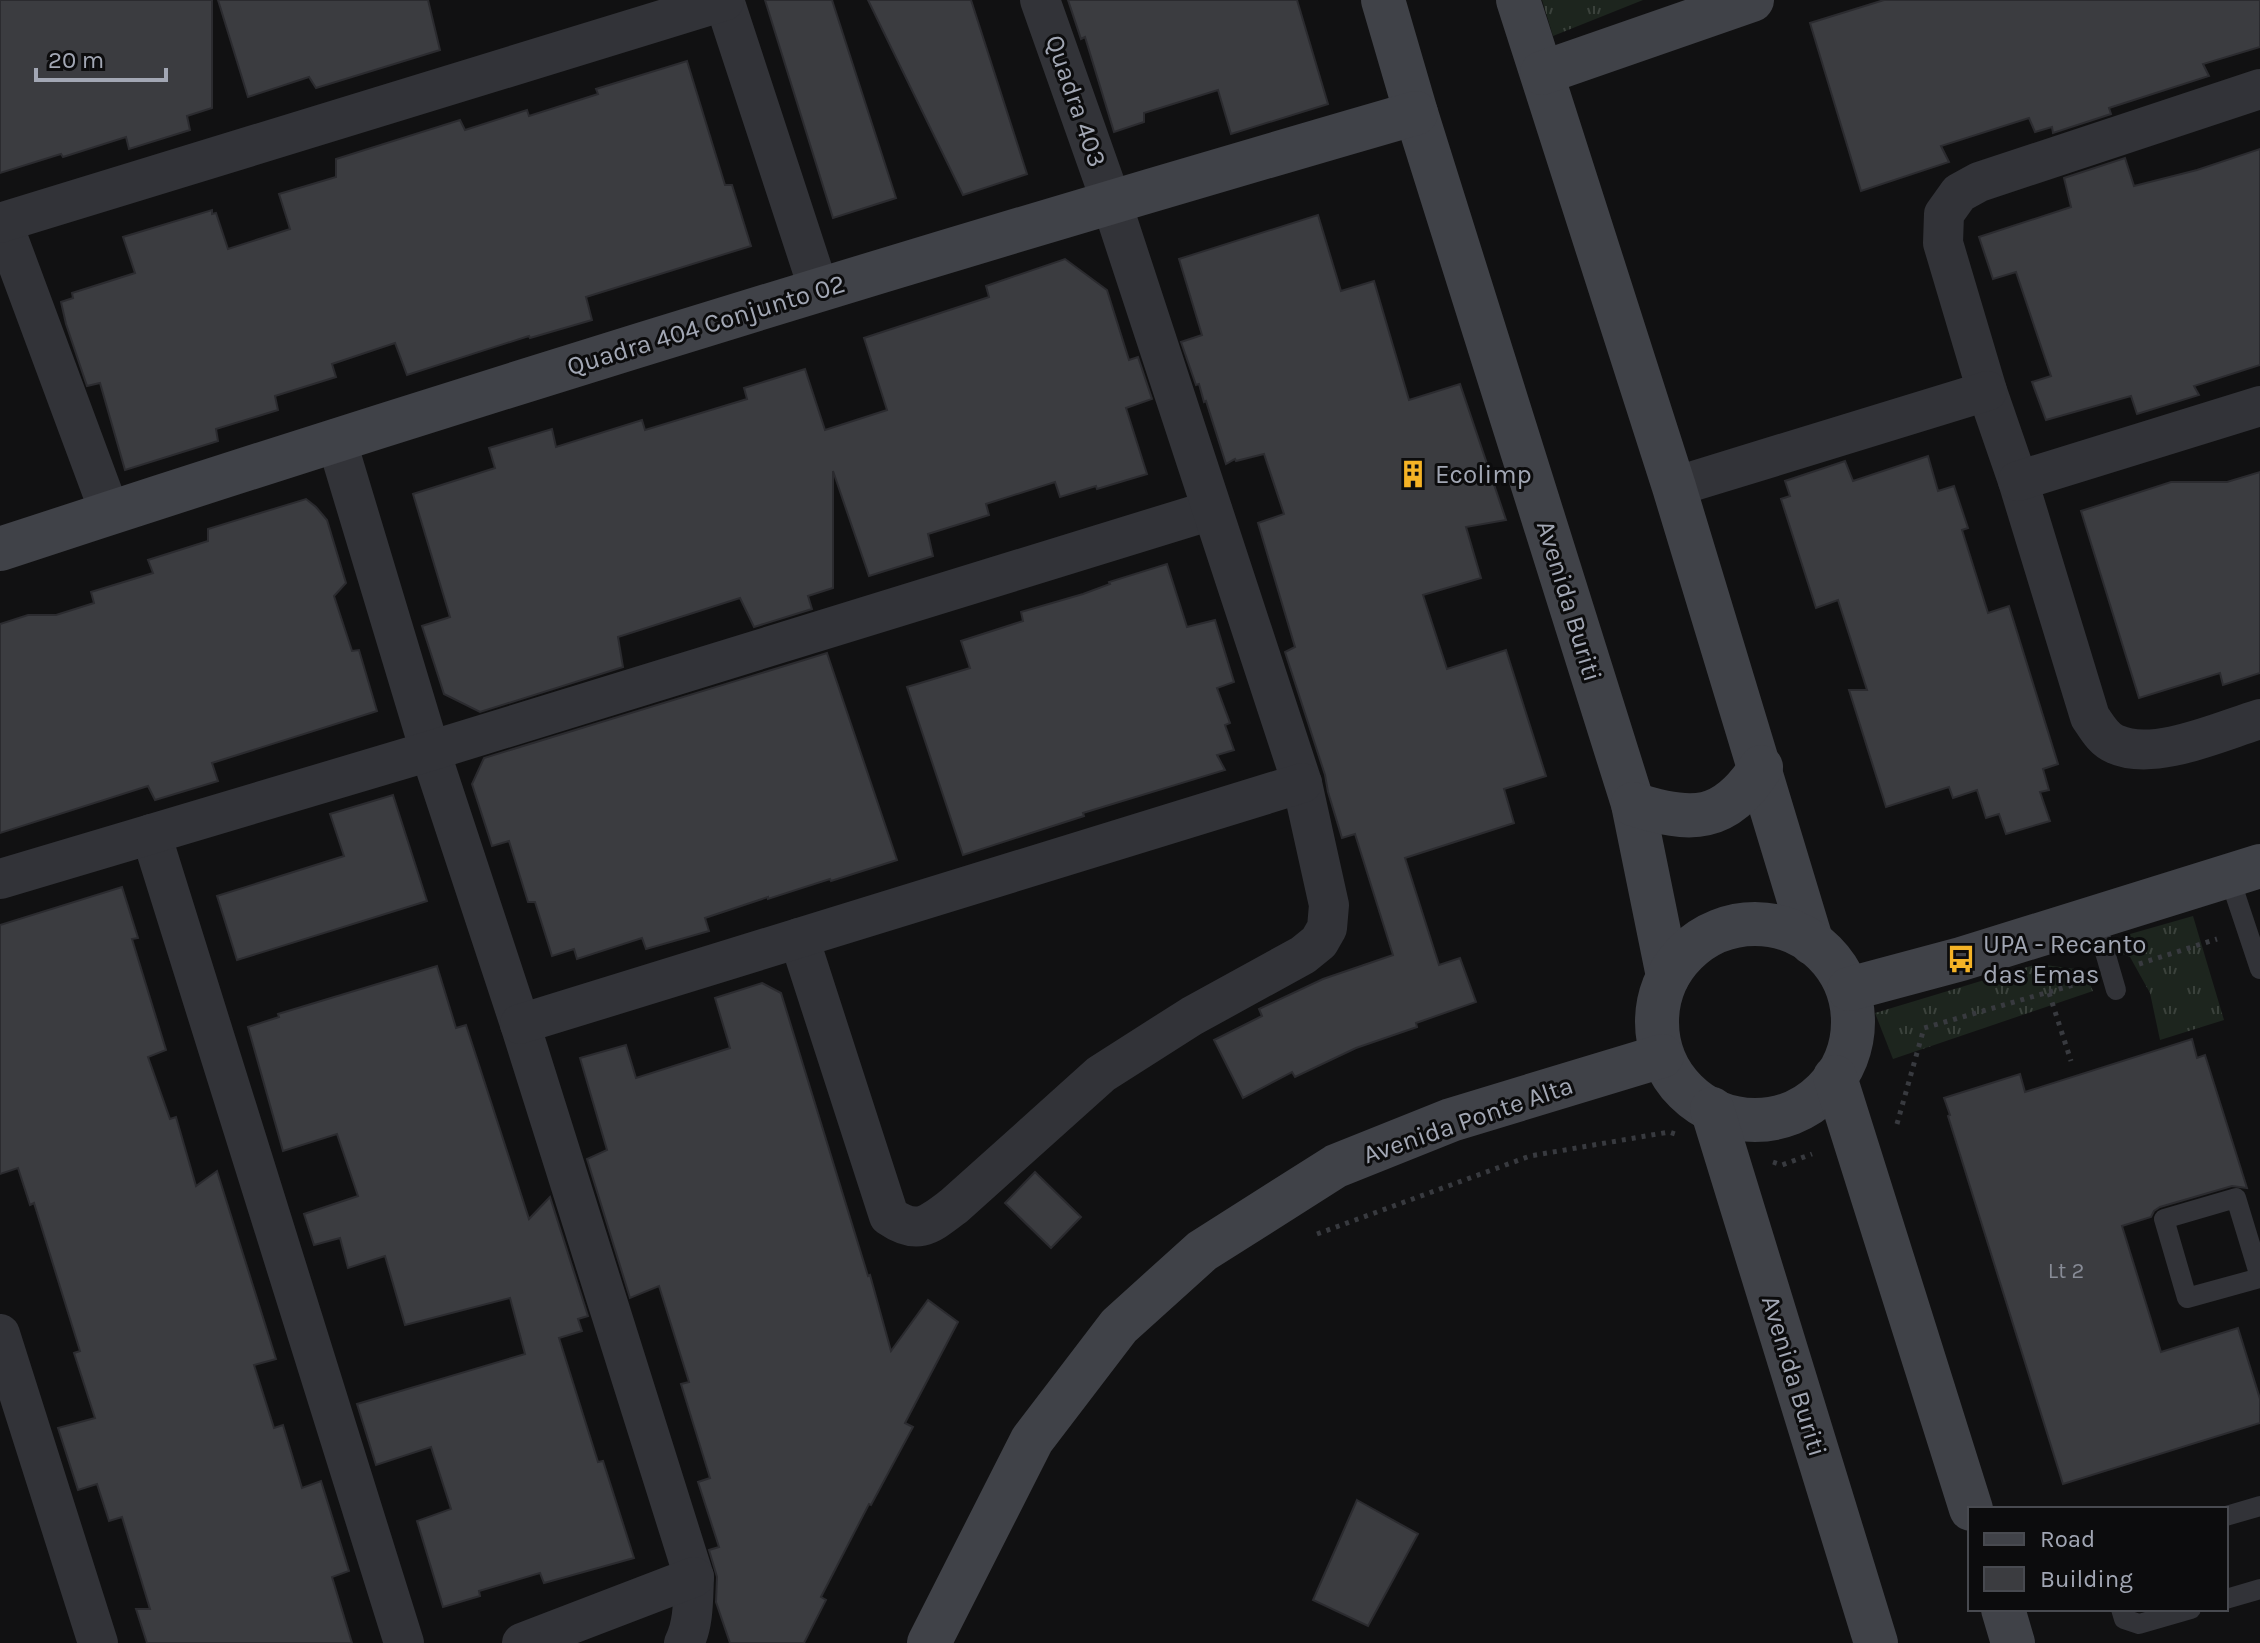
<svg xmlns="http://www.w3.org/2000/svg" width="2260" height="1643" viewBox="0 0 2260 1643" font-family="Karla,sans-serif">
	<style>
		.grass { fill: url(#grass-tufts) }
		.building { fill: #3b3c40; stroke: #2b2b2f; stroke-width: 2 }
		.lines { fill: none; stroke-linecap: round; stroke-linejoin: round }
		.path { stroke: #383a3f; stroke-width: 5; stroke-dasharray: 4 6; stroke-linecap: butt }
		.lane { stroke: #323338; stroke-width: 20 }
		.street { stroke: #323338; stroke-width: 40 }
		.secondary { stroke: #404248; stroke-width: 44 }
		.labels { text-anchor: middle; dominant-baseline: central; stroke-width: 6; stroke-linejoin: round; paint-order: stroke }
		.number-label { font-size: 22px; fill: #888c97 }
		.street-label { font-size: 26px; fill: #a2a7b4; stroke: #0c0c0d }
		.poi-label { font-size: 26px; fill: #a2a7b4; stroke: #0c0c0d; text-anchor: start }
	</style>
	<defs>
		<pattern id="grass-tufts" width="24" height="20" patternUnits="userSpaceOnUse" patternTransform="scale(2)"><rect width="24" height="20" fill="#1d251e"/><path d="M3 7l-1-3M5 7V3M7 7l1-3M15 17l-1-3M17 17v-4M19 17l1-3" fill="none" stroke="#3b423c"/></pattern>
	</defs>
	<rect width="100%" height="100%" fill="#111112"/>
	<!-- grass -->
	<g class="grass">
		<path d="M1542 0H1643L1553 36Z"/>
		<path d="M2193 916 2224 1020 2160 1040 2150 993 2130 957 2117 952 2130 934Z"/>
		<path d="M2037 964 2084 970 2093 991 1893 1059 1875 1013Z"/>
	</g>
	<!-- building -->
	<g class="building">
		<path d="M0 0H212V108L187 116 190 130 129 149 126 137 63 157 61 154 0 173Z"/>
		<path d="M218 0H428L440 50 316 88 309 77 248 97Z"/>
		<path d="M765 0H832L896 198 833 218Z"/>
		<path d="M868 0H971L1027 174 963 195Z"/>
		<path d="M1068 0H1297L1328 104 1231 134 1218 90 1144 113V122L1114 132 1085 37 1081 39Z"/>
		<path d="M1884 0H2260V47L2203 64 2209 76 2109 108 2111 114 2053 133 2052 127 2035 132 2029 118 1941 146 1949 162 1861 191 1810 23Z"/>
		<path d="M687 61 725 185H732L751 246 586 297 592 320 530 338 529 336 407 375 395 343 332 364 336 377 275 396 278 410 216 429 218 441 125 470 100 383 87 386 66 324 61 302 73 298 72 293 135 273 123 237 212 210V214L216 213 228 249 290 229 279 194 336 177V159L460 120 465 130 527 110 529 116 598 94 596 89Z"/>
		<path d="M2260 149V365L2194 386 2199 395 2137 414 2131 396 2046 420 2032 382 2051 376 2016 272 1993 279 1979 237 2071 207 2064 178 2125 158 2134 186 2197 170Z"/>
		<path d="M1318 215 1341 291 1374 281 1409 400 1460 384 1506 520 1466 527 1481 578 1423 595 1447 669 1506 650 1546 776 1504 789 1514 823 1405 858 1439 965 1460 958 1476 1002 1416 1023 1417 1027 1356 1048 1295 1077 1292 1072 1243 1098 1214 1040 1262 1016 1259 1009 1323 979 1393 955 1355 834 1342 838 1328 792 1325 775 1285 652 1295 647 1258 523 1284 514 1264 454 1236 461 1235 459 1226 464 1206 401 1204 402 1199 384 1196 385 1181 342 1202 335 1179 259Z"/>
		<path d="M1065 259 1107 290 1129 360 1138 357 1152 399 1126 408 1147 474 1097 489 1096 486 1060 497 1055 482 986 504 989 515 928 534 933 556 869 576 833 471V588L808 596 812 609 754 627 740 598 618 637 623 667 480 712 444 694 422 626 450 617 413 494 495 468 489 448 552 429 556 447 642 420 645 430 747 399 744 388 805 369 825 430 887 410 864 338 989 297 986 286Z"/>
		<path d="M1928 456 1938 491 1954 486 1968 528 1962 530 1988 613 2009 606 2058 764 2043 769 2049 790 2040 792 2050 821 2006 834 1999 814 1986 818 1977 790 1953 798 1949 787 1886 807 1849 690H1867L1838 600 1816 608 1781 499 1790 496 1785 481 1845 461 1853 481Z"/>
		<path d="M2260 472V673L2223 685 2220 673 2139 698 2081 511 2171 482H2227Z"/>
		<path d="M306 499 316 507 327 520 346 583 334 596 352 651 359 650 377 711 212 763 218 781 155 800 148 786 0 833V624L28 615H56L94 603 91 592 153 573 148 560 208 541V529Z"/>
		<path d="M1167 564 1187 627 1215 620 1234 682 1217 688 1230 723 1225 725 1234 750 1217 755 1225 770 1083 813 1084 816 963 855 907 687 970 668 961 641 1023 621 1021 612 1083 594 1110 584 1109 582Z"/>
		<path d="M827 653 897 860 831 881 830 879 768 899V897L705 918 709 931 646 949 642 938 577 959 574 949 552 956 535 902H528L509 841 492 846 472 784 484 758Z"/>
		<path d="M393 795 427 901 237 960 217 896 344 856 330 814Z"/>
		<path d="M122 887 138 938 132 939 166 1050 148 1057 170 1119 176 1117 196 1186 217 1171 276 1359 254 1365 274 1428 283 1425 302 1488 321 1481 349 1571 332 1577 352 1643H147L136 1609H150L122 1517 109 1521 97 1484 78 1490 58 1428 95 1418 74 1353 80 1351 34 1203 30 1205 18 1168 0 1174V925Z"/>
		<path d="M437 966 456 1028 466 1025 529 1219 550 1197 588 1316 578 1319 582 1331 559 1338 598 1462 603 1461 634 1558 544 1583 540 1573 479 1591 480 1596 443 1607 417 1521 451 1509 431 1447 376 1465 357 1404 525 1354 510 1298 405 1325 385 1256 348 1268 340 1238 314 1245 304 1214 358 1196 337 1134 283 1151 248 1027 279 1017 278 1014Z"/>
		<path d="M762 983 781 993 868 1276 870 1275 891 1351 928 1300 958 1322 905 1423 913 1427 871 1505 869 1504 821 1597 826 1600 804 1643H730L716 1602 717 1577 709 1550 719 1547 698 1482 710 1478 681 1384 689 1382 659 1286 630 1298 587 1159 607 1150 580 1058 626 1045 636 1078 730 1048 715 998Z"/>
		<path d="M2192 1039 2197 1058 2205 1055 2247 1188 2232 1186 2160 1207 2154 1211 2151 1217 2122 1226 2161 1352 2238 1328 2260 1399V1423L2063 1484 1948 1116 1950 1115 1944 1098 2020 1074 2025 1092Z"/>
		<path d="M1035 1172 1081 1217 1051 1248 1005 1203Z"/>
		<path d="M1357 1500 1418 1534 1368 1626 1313 1600Z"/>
	</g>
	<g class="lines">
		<!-- path -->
		<g class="path">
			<path d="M2139 964 2217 939"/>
			<path d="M2049 993 2071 1061"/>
			<path d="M1897 1124 1924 1028 2080 983"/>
			<path d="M1773 1162 1782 1165 1812 1154"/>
			<path d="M1317 1234 1530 1156 1669 1132 1675 1134"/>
		</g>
		<!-- lane -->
		<g class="lane">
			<path d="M2229 876 2260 969"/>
			<path d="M2095 918 2116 990"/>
			<path d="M2260 1277 2236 1198 2164 1219 2187 1298 2260 1278"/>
			<path d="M2226 1516 2260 1506"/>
			<path d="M2226 1599 2260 1589"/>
			<path d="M2121 1609 2124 1619 2139 1624 2191 1609"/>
		</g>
		<!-- street -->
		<g class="street">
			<path d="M724 0 819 290"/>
			<path d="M2260 89 1979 182 1959 193 1944 214 1943 243 1987 391 2018 481 2090 717C2097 727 2103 739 2115 744 2154 762 2221 731 2260 719"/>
			<path d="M2 222 110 513"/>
			<path d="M0 223 724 1"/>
			<path d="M336 439 430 751 520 1024 694 1577C693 1598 694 1624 684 1643"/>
			<path d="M2018 481 2260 406"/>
			<path d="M1674 487 1987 391"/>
			<path d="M151 834 404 1643"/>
			<path d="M0 879 430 751 1212 510"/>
			<path d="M799 938 889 1216C918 1236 929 1225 954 1206L1101 1074 1192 1016 1303 955 1319 942 1327 928 1329 905 1302 783 1111 201 1040 0"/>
			<path d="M520 1024 1302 783"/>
			<path d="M0 1334 98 1643"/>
			<path d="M522 1643 694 1577"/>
		</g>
		<!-- secondary -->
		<g class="secondary">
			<path d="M1383 0 1416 113 1633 804 1668 976"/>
			<path d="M1518 0 1674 487 1812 943"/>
			<path d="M1542 73 1752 0"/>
			<path d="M0 549C469 395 942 250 1416 113"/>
			<path d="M1633 804C1692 823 1725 823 1761 767"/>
			<circle cx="1755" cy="1022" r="98"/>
			<path d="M1849 989 1961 959 2260 866"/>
			<path d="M1835 1077 1971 1509"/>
			<path d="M1712 1109 1876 1643"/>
			<path d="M2003 1609 2013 1643"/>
			<path d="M929 1643 1032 1440 1119 1326 1202 1251 1336 1166 1451 1120 1662 1056"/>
		</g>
	</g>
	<!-- icons -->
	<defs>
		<symbol id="building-bare" viewBox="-9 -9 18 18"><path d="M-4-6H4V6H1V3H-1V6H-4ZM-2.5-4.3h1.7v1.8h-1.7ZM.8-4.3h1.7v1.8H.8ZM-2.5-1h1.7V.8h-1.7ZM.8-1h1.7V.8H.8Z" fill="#f5b326" stroke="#0c0c0d" stroke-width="2.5" paint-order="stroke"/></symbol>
		<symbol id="bus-bare" viewBox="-9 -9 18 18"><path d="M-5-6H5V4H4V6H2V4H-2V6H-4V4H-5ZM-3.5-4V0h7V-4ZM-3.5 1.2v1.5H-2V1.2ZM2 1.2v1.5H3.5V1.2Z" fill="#f5b326" stroke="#0c0c0d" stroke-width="2.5" paint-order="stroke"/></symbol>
	</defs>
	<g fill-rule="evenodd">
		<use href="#building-bare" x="1393" y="454" width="40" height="40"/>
		<use href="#bus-bare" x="1941" y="939" width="40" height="40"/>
	</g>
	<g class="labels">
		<!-- number labels -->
		<g class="number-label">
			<text x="2066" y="1271">Lt 2</text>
		</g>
		<!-- street labels -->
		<g class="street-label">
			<text transform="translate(1076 101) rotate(71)">Quadra 403</text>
			<text transform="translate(706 325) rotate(-17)">Quadra 404 Conjunto 02</text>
			<text transform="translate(1569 601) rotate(73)">Avenida Buriti</text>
			<text transform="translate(1468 1120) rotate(-19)">Avenida Ponte Alta</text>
			<text transform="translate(1794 1376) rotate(73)">Avenida Buriti</text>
		</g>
		<!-- poi labels -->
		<g class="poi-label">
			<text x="1435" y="474">Ecolimp</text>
			<text x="1983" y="944">UPA - Recanto<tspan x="1983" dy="30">das Emas</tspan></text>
		</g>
	</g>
	<!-- legend -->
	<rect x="1968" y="1507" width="260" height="104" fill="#0c0c0d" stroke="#484a50" stroke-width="2"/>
	<rect x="1984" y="1533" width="40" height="12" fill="#404248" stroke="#484a50" stroke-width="2"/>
	<text x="2040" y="1547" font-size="24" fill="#a2a7b4">Road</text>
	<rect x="1984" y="1567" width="40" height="24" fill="#3b3c40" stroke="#484a50" stroke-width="2"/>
	<text x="2040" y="1587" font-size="24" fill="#a2a7b4">Building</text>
	<!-- scale -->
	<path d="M36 68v12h130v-12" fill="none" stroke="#a2a7b4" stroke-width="4"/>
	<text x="48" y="68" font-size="24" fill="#a2a7b4" stroke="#0c0c0d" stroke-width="6" paint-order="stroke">20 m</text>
</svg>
